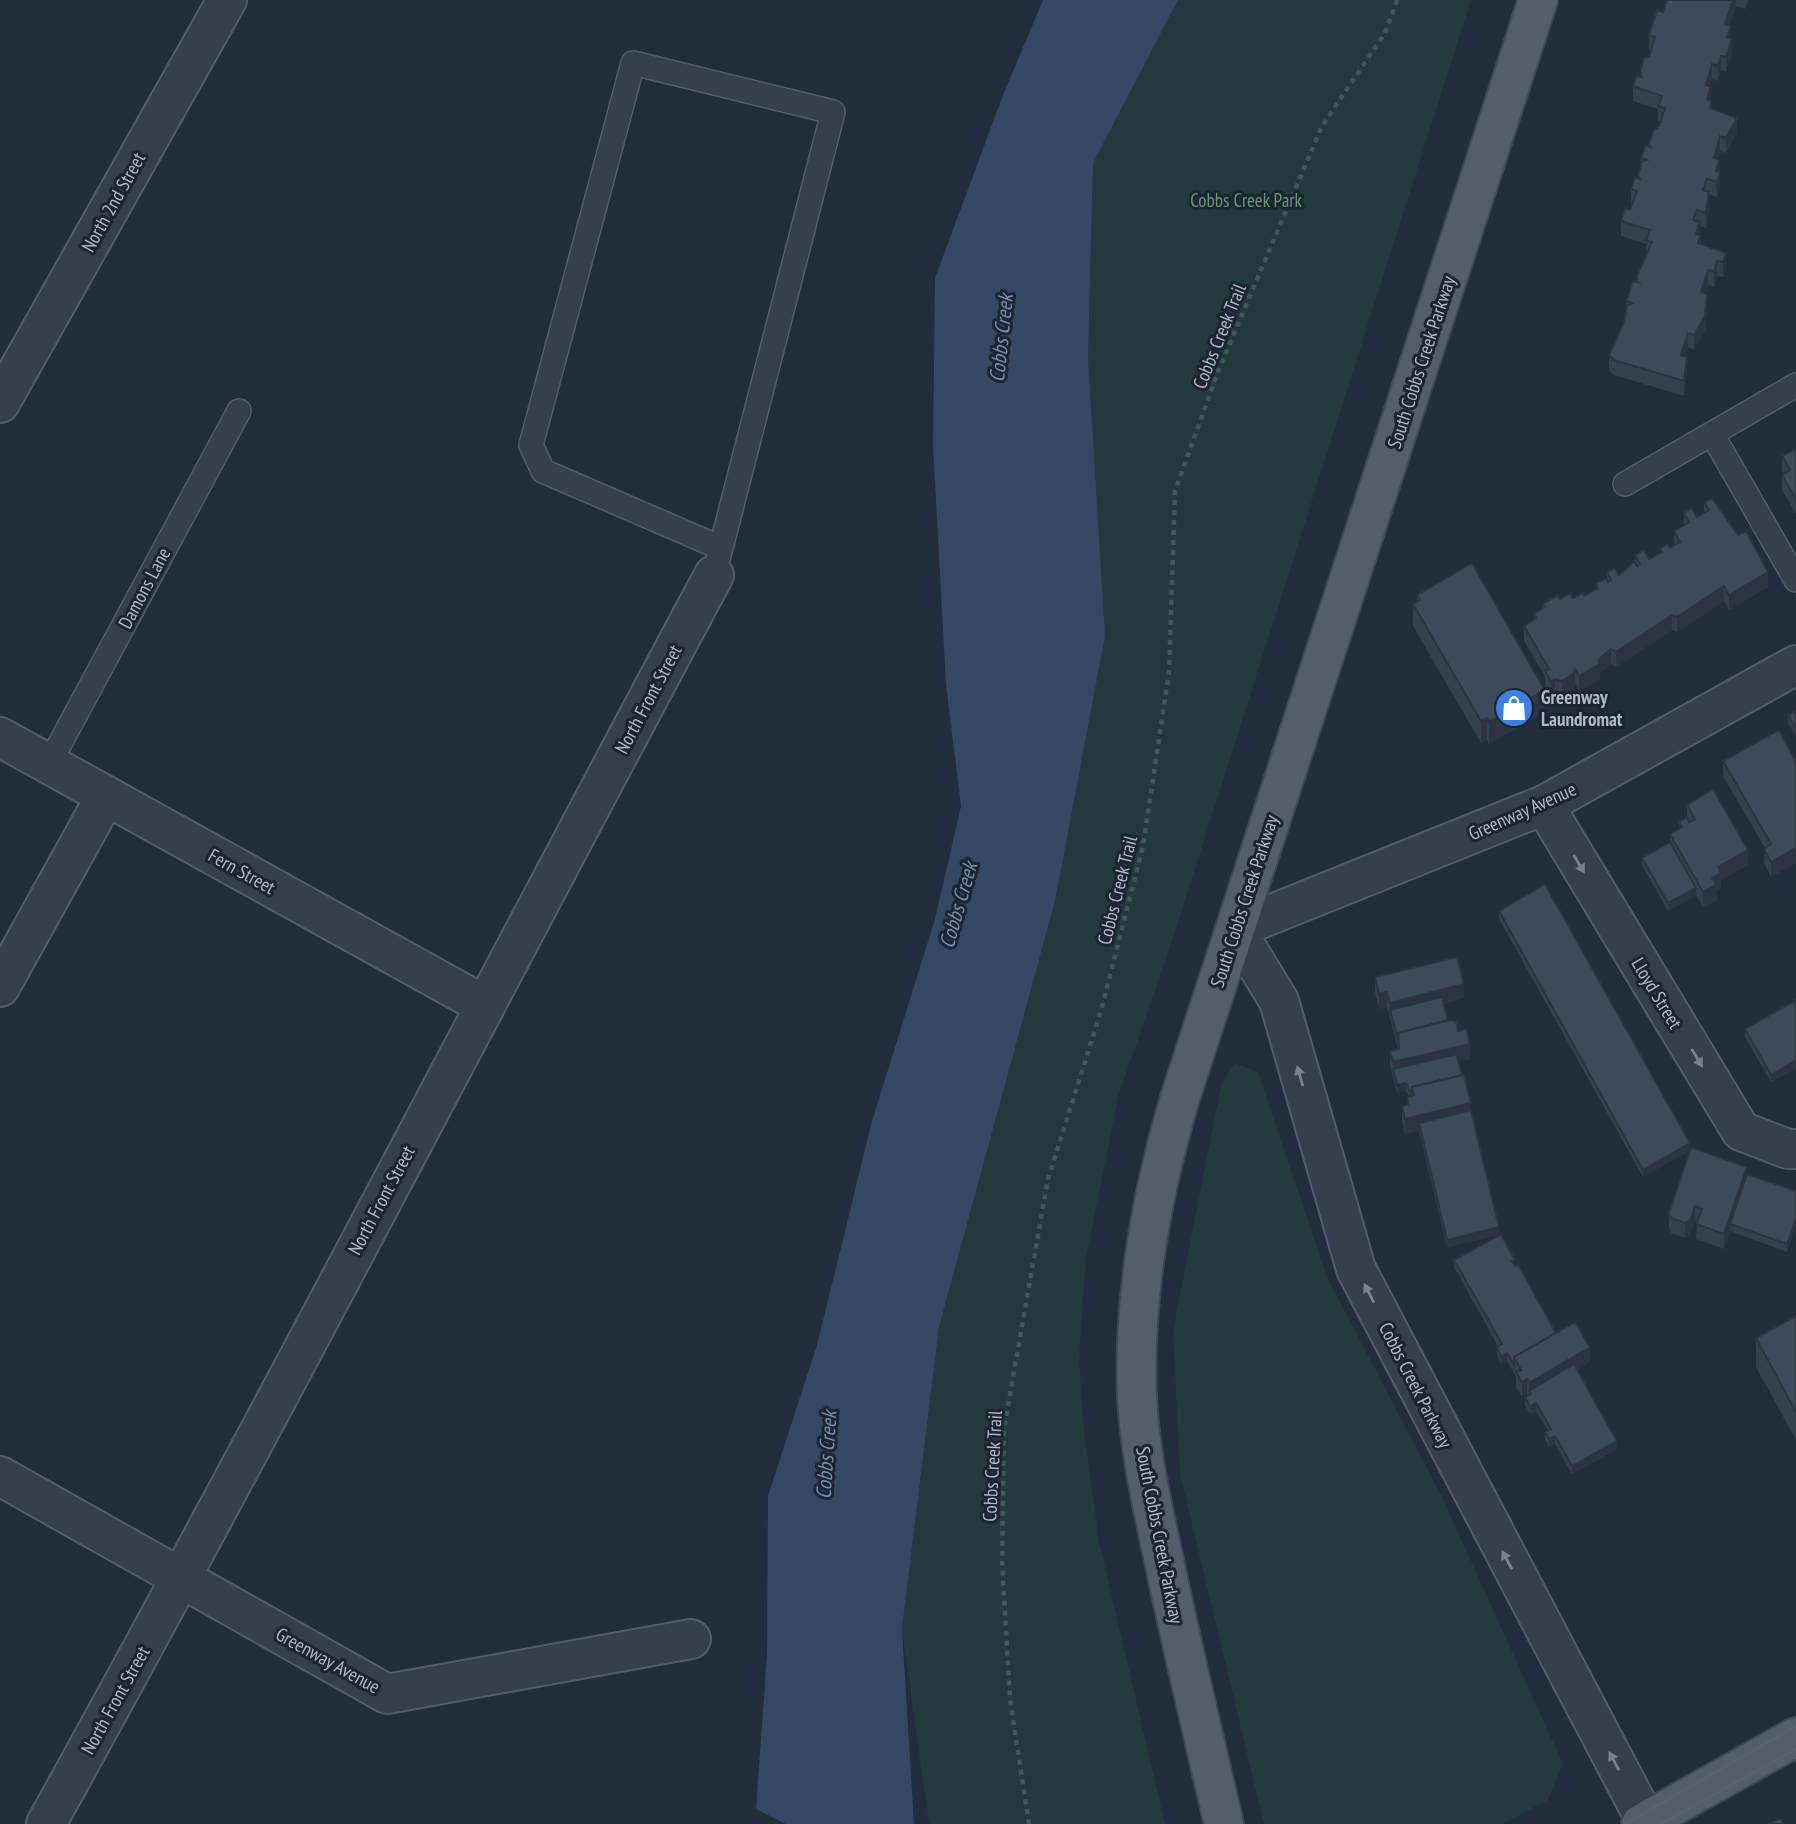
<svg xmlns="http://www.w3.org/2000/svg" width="1796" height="1824" viewBox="0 0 1796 1824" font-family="'PT Sans Narrow',sans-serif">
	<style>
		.green { fill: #233a3d }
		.water { fill: #344764 }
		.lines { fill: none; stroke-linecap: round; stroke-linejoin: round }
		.lane-casing { stroke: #535c6a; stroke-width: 26 }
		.street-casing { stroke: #535c6a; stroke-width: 42 }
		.primary-casing { stroke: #3e4755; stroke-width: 42 }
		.path { stroke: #41575a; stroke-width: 4.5; stroke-dasharray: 5 5; stroke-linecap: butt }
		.lane { stroke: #353e4c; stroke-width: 23 }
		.street { stroke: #353e4c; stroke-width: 38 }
		.primary { stroke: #535d6c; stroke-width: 38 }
		.tram { stroke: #576274; stroke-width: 2 }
		.wall { fill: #34404e }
		.shaded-wall { fill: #2b3440 }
		.building { fill: #3d4a5b; stroke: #2b3440; stroke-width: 2 }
		.oneway { fill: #798290 }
		.labels { text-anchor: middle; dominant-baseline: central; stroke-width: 6; stroke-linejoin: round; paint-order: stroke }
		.park-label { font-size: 19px; fill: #669a73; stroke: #1b2431 }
		.street-label { font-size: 19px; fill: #b1b9c8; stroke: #1b2431 }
		.poi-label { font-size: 19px; font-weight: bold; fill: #b1b9c8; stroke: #1b2431; text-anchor: start }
		.water-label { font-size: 21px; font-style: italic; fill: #778fb2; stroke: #1b2431 }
	</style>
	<rect width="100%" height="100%" fill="#212c3c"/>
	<!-- green -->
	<g class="green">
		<path d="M1178 0H1471L1173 938 1118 1097 1086 1257 1079 1357 1084 1430 1099 1541 1165 1824H929L902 1629 939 1327 1055 901 1088 360 1093 162Z"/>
		<path d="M1234 1063 1258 1072 1327 1277 1442 1497 1563 1764 1548 1800 1502 1824H1264L1180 1474 1173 1331 1221 1085Z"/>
	</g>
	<!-- water -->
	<path class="water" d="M1043 0H1178L1093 163 1088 360 1105 636 1055 901 939 1327 902 1629 914 1824H786L756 1809 767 1654 768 1496 817 1345 872 1121 935 919 961 806 946 685 933 445 935 278 1003 95Z"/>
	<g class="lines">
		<defs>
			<g id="lane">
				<path d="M1712 434 1796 580"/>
				<path d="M1625 484 1796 385"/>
				<path d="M714 575 833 112 633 63 531 445 543 471 721 548"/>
				<path d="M49 764 239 411"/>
			</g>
			<g id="street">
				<path d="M0 403 227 0"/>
				<path d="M0 737 484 1005"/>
				<path d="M1544 805 1741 1131 1788 1149H1796"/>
				<path d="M0 987 106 796"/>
				<path d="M0 1476 387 1694 691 1639"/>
				<path d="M1646 1821 1356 1269 1279 1001 1235 929 1544 805 1796 665"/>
				<path d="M46 1824C275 1411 491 991 714 575"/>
			</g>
			<g id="primary">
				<path d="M1224 1824C1204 1739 1184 1655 1166 1570 1154 1513 1140 1456 1137 1397 1133 1295 1151 1196 1180 1098L1538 0"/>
				<path d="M1641 1824 1796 1737"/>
			</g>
		</defs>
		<!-- lane casing -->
		<use href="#lane" class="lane-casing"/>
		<!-- street casing -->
		<use href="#street" class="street-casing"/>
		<!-- primary casing -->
		<use href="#primary" class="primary-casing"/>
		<!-- path -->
		<path class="path" d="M1029 1824 1010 1699 1002 1561 1004 1428 1048 1179 1101 1011 1143 846 1169 672 1175 491 1219 369 1322 126 1385 33 1397 0"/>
		<!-- lane -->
		<use href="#lane" class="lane"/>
		<!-- street -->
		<use href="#street" class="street"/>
		<!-- primary -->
		<use href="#primary" class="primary"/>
		<!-- tram -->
		<g class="tram">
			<path d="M1625 1824 1796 1726"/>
			<path d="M1661 1824 1796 1749"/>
		</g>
	</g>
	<!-- wall -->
	<g class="wall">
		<path d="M1667 0H1748L1745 9 1736 6 1729 25 1732 53 1726 72 1721 70 1718 81 1712 79 1710 86 1712 109 1737 133 1726 153 1720 151 1718 160 1720 187 1717 197 1709 194V206L1706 228 1700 226V235L1701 244 1726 253V268L1723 277 1717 276 1714 287 1708 285 1706 294 1707 309 1705 331 1694 350 1688 347 1685 356 1687 372 1684 396 1614 375 1609 370V355L1624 322 1626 301 1636 282V278L1646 255V244L1621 236V221L1630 210 1632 204 1631 203V189L1638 178 1641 165V158L1649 146V144L1659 126 1661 121H1658V109L1633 101V86L1640 77V71L1649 57 1651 50H1649V35L1663 12Z"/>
		<path d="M1796 449V514L1782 490V475L1784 474 1782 471V456Z"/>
		<path d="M1704 502 1768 587 1729 610 1724 601 1677 632 1672 630 1616 667 1611 664 1600 673V679L1579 691 1575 684 1573 689 1562 696 1555 693 1551 696 1545 686V677L1524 641V626L1534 620V614L1543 609V604L1560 599 1584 596 1596 589V583L1607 580V572L1619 575 1635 563V555L1649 559 1660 553V548H1670L1674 545V531L1684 525V513L1697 517 1704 513Z"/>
		<path d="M1417 595 1545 712 1489 744 1487 740 1481 743 1413 626V604L1417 602Z"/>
		<path d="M1796 711V737L1788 723V715Z"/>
		<path d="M1723 761 1796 762V863L1771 877 1764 863 1765 848 1723 776Z"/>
		<path d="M1687 805 1748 865 1721 880V888L1717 890V900L1703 907 1696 895 1668 911 1642 865V858L1670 842V834L1679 829V822L1687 818Z"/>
		<path d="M1499 911 1690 1149 1747 1174 1796 1191V1226L1787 1252 1730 1231 1724 1249 1696 1239 1697 1222 1695 1221 1690 1235 1685 1238 1671 1233 1669 1228V1213L1689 1151 1643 1177 1499 919Z"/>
		<path d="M1375 977 1464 998 1444 1004 1448 1020 1458 1031 1470 1059 1459 1061 1499 1235 1515 1266 1556 1333 1590 1362 1577 1370 1617 1449 1572 1474 1555 1444 1549 1447 1545 1440V1432L1548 1431 1536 1411 1530 1414 1525 1405V1397L1528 1396 1527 1394 1522 1397 1516 1387V1377L1507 1361 1501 1364 1497 1355V1347L1498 1346 1454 1267V1260L1499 1235 1447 1247 1419 1131 1405 1134 1402 1121V1106L1407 1105V1097H1409L1406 1091 1397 1093 1390 1066V1051L1398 1049 1387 1007 1379 1009 1375 992Z"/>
		<path d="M1796 1000V1068L1771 1082 1745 1037V1029Z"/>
		<path d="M1796 1316V1440L1756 1367V1338Z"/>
	</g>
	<!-- shaded-wall -->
	<g class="shaded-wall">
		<path d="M1733 0H1736V6L1725 39V24Z"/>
		<path d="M1731 26 1732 53 1726 72 1727 37Z"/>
		<path d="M1721 56V70L1718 81V66Z"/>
		<path d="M1712 64V79L1706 100V85Z"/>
		<path d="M1711 87V101L1707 99Z"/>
		<path d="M1737 118V133L1726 153V138Z"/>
		<path d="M1720 136V151L1714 173V158Z"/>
		<path d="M1719 160 1720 187 1717 197 1716 171Z"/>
		<path d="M1709 192V206L1706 228V213Z"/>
		<path d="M1700 222V237L1696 234Z"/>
		<path d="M1726 253V268L1723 277V262Z"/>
		<path d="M1717 261V276L1714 287V272Z"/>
		<path d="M1708 270V285L1701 307V292Z"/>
		<path d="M1707 294V309L1705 331 1694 350V335Z"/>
		<path d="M1688 333V347L1681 370V355Z"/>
		<path d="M1687 357V372L1684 396V381Z"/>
		<path d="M1768 572V587L1729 610V595Z"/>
		<path d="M1724 586V601L1677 632V617Z"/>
		<path d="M1672 615V630L1616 667V652Z"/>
		<path d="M1611 649V664L1600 673V679L1579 691V676Z"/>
		<path d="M1575 669V684L1573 689 1562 696V681Z"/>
		<path d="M1555 679V693L1551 696V682Z"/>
		<path d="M1545 690V712L1489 744V722Z"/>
		<path d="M1487 718V740L1481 743V721Z"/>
		<path d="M1796 848V863L1771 877V862Z"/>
		<path d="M1748 850V865L1721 880V888L1717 890V900L1703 907V892L1712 878 1718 867Z"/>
		<path d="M1696 888V895L1668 911V903Z"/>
		<path d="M1464 984V998L1392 1017 1390 1010V1018V1003Z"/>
		<path d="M1387 992V1007L1379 1009V994Z"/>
		<path d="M1470 1044V1059L1395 1076 1393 1062Z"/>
		<path d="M1796 1060V1068L1771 1082V1075Z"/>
		<path d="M1406 1083V1091L1397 1093V1085Z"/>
		<path d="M1471 1103V1118L1419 1123V1131L1405 1134V1119Z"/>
		<path d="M1690 1143V1151L1643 1177V1170Z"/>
		<path d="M1747 1167V1182L1730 1224V1231L1724 1249V1234Z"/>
		<path d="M1695 1206V1221L1690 1235 1685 1238V1223Z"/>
		<path d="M1796 1219V1226L1787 1252V1244Z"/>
		<path d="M1499 1227V1235L1447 1247V1240Z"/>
		<path d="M1590 1347V1362L1531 1397V1394L1529 1391V1383Z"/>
		<path d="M1507 1353V1361L1501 1364V1357Z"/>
		<path d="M1527 1379V1394L1522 1397V1382Z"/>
		<path d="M1536 1403V1411L1530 1414V1407Z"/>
		<path d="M1555 1436V1444L1549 1447V1439Z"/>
		<path d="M1617 1441V1449L1572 1474V1466Z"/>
	</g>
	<!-- building -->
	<g class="building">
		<path d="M1667 0H1733L1725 24 1731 26 1727 37 1732 38 1726 57 1721 56 1718 66 1712 64 1706 85 1711 87 1707 99 1712 101 1710 108 1737 118 1726 138 1720 136 1714 158 1719 160 1716 171 1720 172 1717 182 1707 179 1703 190 1709 192 1706 213 1697 210 1693 220 1700 222 1696 234 1701 235 1698 243 1726 253 1723 262 1717 261 1714 272 1708 270 1701 292 1707 294 1705 316 1694 335 1688 333 1681 355 1687 357 1684 381 1614 360 1609 355 1624 322 1627 305 1632 303 1626 301 1633 281 1639 283 1636 278 1652 242 1646 240 1650 230 1621 221 1625 208 1630 210 1637 191 1631 189 1635 177 1640 179 1638 175 1642 162 1647 160 1641 158 1645 146 1651 147 1649 144 1653 131 1659 126 1665 108 1658 106 1662 96 1633 86 1637 75 1642 77 1640 71 1644 58 1649 57 1655 37 1649 35 1657 10 1663 12Z"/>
		<path d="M1796 449V499L1782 475 1790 470 1782 456Z"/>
		<path d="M1712 498 1738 535 1746 531 1768 572 1729 595 1724 586 1677 617 1672 615 1616 652 1611 649 1598 660 1600 664 1579 676 1575 669 1573 674 1562 681 1555 679 1551 682 1545 671 1549 669 1524 626 1536 618 1534 614 1545 607 1543 604 1558 595 1560 599 1570 593 1573 598 1583 593 1584 596 1598 588 1596 583 1606 578 1608 582 1611 580 1607 572 1615 568 1619 575 1634 561 1637 566 1640 564 1635 555 1644 550 1649 559 1662 552 1660 548 1667 544 1670 548 1680 542 1674 531 1689 522 1684 513 1692 508 1697 517 1709 510 1704 502Z"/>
		<path d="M1472 563 1545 690 1489 722 1487 718 1481 721 1413 604 1420 600 1417 595Z"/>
		<path d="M1796 711V729L1788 715Z"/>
		<path d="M1779 730 1796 762V848L1771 862 1764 849 1771 844 1723 761Z"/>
		<path d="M1713 789 1748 850 1718 867 1721 873 1712 878 1717 885 1703 892 1670 834 1682 827 1679 822 1687 817 1689 822 1695 819 1687 805Z"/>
		<path d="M1670 842 1696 888 1668 903 1642 858Z"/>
		<path d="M1545 884 1690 1143 1643 1170 1499 911Z"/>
		<path d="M1457 957 1464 984 1390 1003 1387 992 1379 994 1375 977Z"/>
		<path d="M1442 997 1448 1020 1398 1033V1040L1390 1010Z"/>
		<path d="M1796 1000V1060L1771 1075 1745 1029Z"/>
		<path d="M1450 1020 1456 1021 1458 1031 1467 1029 1470 1044 1393 1062 1390 1051 1399 1049 1398 1033Z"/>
		<path d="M1457 1054 1462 1075 1412 1087V1095L1406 1083 1397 1085 1393 1069Z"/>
		<path d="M1464 1075 1471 1103 1405 1119 1402 1106 1408 1104 1407 1097 1414 1095 1412 1087Z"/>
		<path d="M1471 1110 1499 1227 1447 1240 1419 1123Z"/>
		<path d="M1691 1147 1747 1167 1724 1234 1696 1224 1702 1209 1695 1206 1690 1221 1685 1223 1671 1218 1669 1213Z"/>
		<path d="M1747 1174 1796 1191V1219L1787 1244 1730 1224Z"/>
		<path d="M1501 1234 1515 1260 1512 1261 1515 1266 1518 1264 1556 1333 1514 1357V1365L1507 1353 1501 1357 1497 1347 1502 1344 1454 1260Z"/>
		<path d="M1796 1316V1412L1756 1338Z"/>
		<path d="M1575 1322 1590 1347 1529 1383 1527 1379 1522 1382 1516 1372 1521 1370 1514 1357Z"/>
		<path d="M1574 1364 1617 1441 1572 1466 1555 1436 1549 1439 1545 1432 1551 1429 1536 1403 1530 1407 1525 1397 1531 1394 1529 1391Z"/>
		<path d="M1781 1818 1784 1824H1768Z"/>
	</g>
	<!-- one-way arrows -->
	<defs><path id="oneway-solid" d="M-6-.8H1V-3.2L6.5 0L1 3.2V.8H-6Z" transform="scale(1.75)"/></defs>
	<g class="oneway">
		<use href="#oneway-solid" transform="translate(1579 864) rotate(59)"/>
		<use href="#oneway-solid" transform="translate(1697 1058) rotate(59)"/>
		<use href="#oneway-solid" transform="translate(1300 1076) rotate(-106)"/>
		<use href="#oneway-solid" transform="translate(1369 1293) rotate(-117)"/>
		<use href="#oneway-solid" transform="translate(1507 1560) rotate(-118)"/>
		<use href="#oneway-solid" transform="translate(1614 1761) rotate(-118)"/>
	</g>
	<!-- icons -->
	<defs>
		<symbol id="shop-disc" viewBox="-11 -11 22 22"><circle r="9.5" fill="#3f7fe0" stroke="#1b2431"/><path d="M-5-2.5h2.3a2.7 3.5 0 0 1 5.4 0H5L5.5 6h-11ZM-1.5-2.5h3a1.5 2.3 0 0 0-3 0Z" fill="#fff"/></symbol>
	</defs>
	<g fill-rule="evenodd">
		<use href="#shop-disc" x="1492" y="686" width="44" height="44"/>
	</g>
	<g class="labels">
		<!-- park labels -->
		<g class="park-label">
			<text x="1246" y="200">Cobbs Creek Park</text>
		</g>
		<!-- street labels -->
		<g class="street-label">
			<text transform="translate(113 202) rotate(-61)">North 2nd Street</text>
			<text transform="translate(1219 336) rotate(-68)">Cobbs Creek Trail</text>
			<text transform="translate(1421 362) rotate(-72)">South Cobbs Creek Parkway</text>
			<text transform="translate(144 588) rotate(-62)">Damons Lane</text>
			<text transform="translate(648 699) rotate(-62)">North Front Street</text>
			<text transform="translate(1522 811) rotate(-24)">Greenway Avenue</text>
			<text transform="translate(242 871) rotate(29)">Fern Street</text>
			<text transform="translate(1117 890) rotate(-76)">Cobbs Creek Trail</text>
			<text transform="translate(1244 901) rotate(-72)">South Cobbs Creek Parkway</text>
			<text transform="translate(1657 993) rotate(59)">Lloyd Street</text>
			<text transform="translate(381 1200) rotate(-62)">North Front Street</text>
			<text transform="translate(1416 1385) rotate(63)">Cobbs Creek Parkway</text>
			<text transform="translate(992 1466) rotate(-87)">Cobbs Creek Trail</text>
			<text transform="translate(1160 1535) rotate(79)">South Cobbs Creek Parkway</text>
			<text transform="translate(328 1660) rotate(29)">Greenway Avenue</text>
			<text transform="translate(115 1700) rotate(-61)">North Front Street</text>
		</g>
		<!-- poi labels -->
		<g class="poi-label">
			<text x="1541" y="697">Greenway<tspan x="1541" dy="22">Laundromat</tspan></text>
		</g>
		<!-- water labels -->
		<g class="water-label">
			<text transform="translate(1001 338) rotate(-84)">Cobbs Creek</text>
			<text transform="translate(958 905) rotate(-74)">Cobbs Creek</text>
			<text transform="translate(826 1455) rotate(-86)">Cobbs Creek</text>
		</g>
	</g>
</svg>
